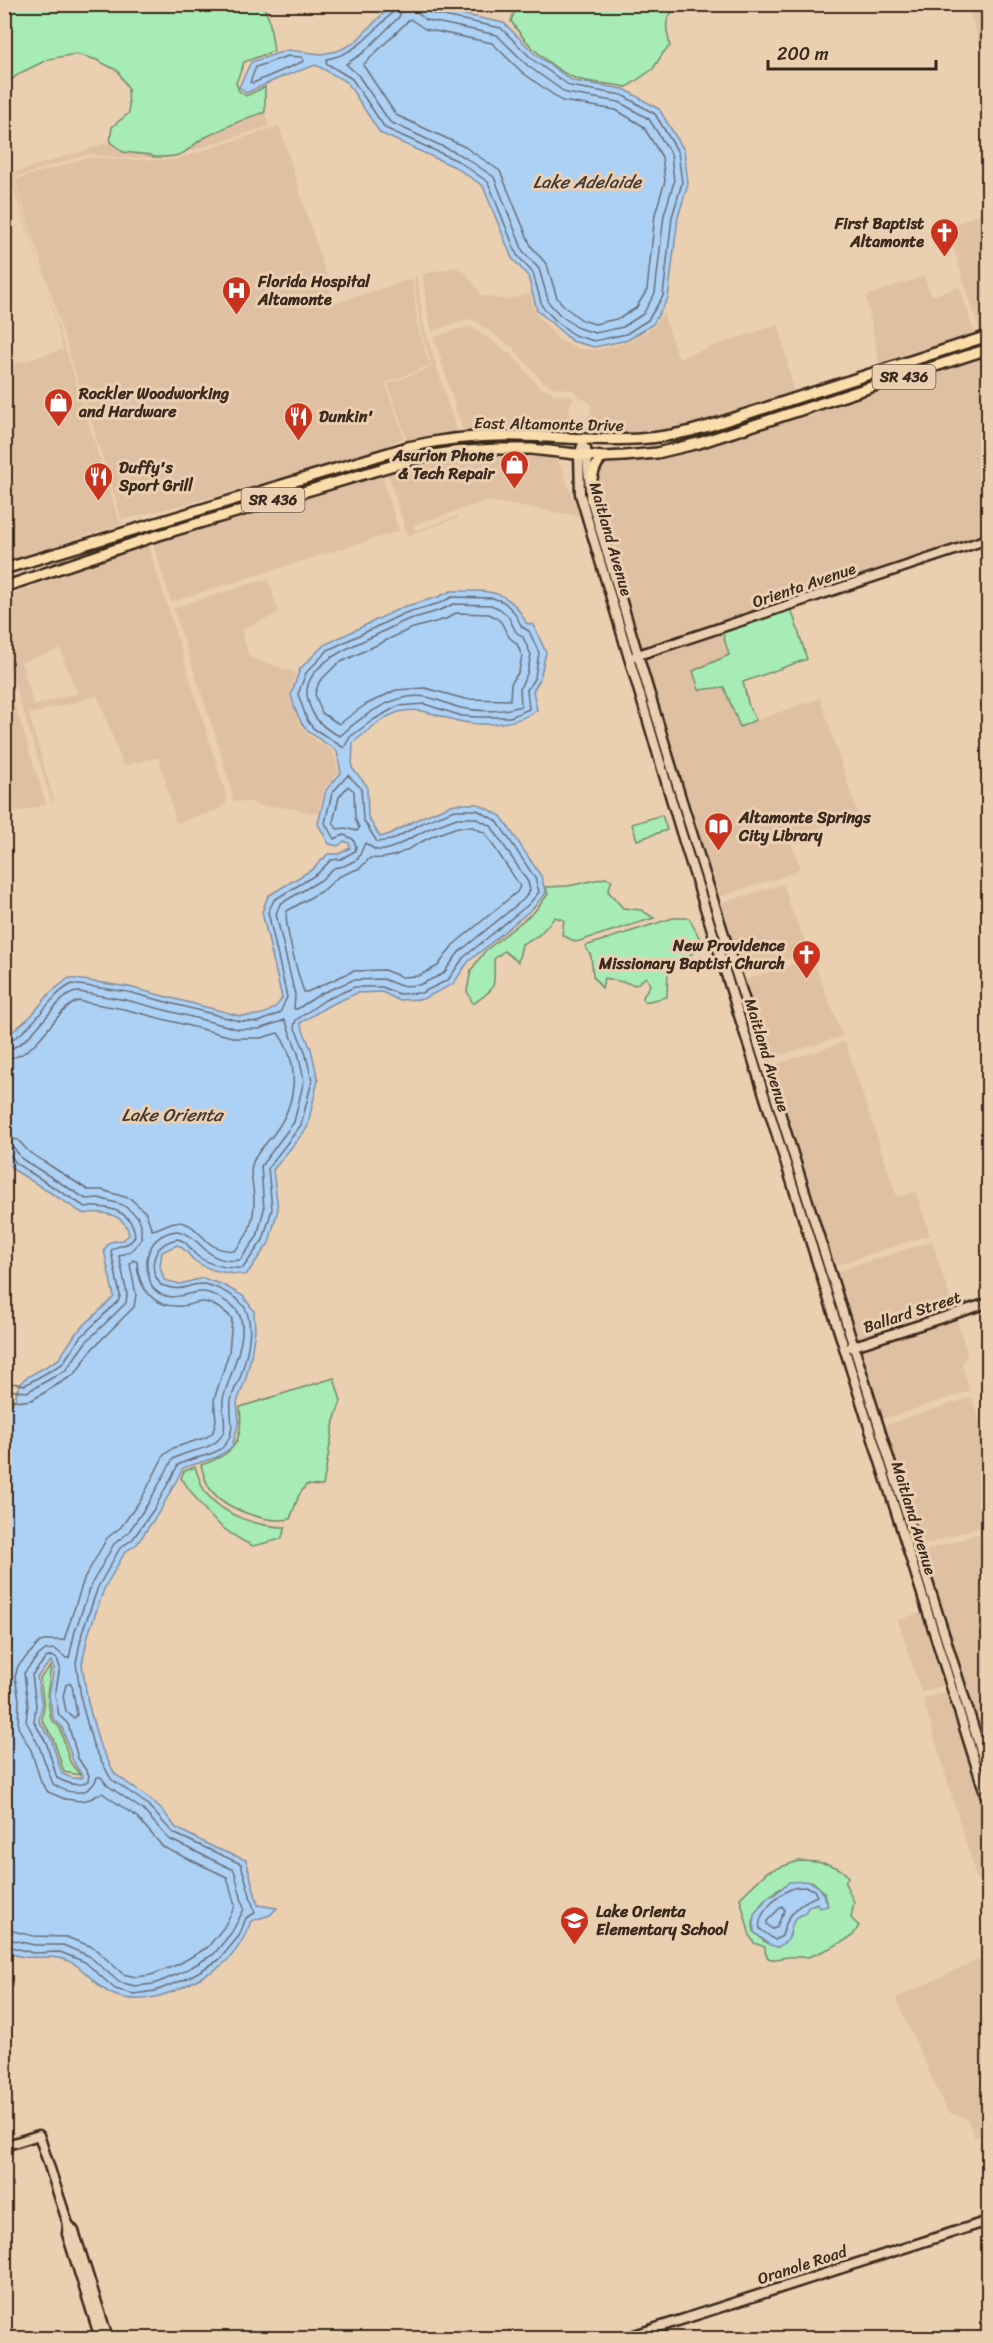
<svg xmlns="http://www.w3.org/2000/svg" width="993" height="2343" viewBox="0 0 993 2343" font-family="Sriracha,sans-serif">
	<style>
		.built { fill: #dfc0a2; fill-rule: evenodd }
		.green { fill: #a7ebb6; stroke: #718a6a; stroke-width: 1.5; fill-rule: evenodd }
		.water { fill: #add1f5; stroke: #7f8e9f; stroke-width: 1.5; fill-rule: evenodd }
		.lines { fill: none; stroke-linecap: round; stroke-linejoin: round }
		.shore { stroke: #696d74; stroke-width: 1.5 }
		.secondary-casing { stroke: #3b2a1e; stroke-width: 13 }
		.primary-casing { stroke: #3b2a1e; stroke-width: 14 }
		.secondary { stroke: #eacfb1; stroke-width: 8 }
		.primary { stroke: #fbddab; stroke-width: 9 }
		.labels { text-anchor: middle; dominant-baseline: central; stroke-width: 6; stroke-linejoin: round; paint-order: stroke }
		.shield { fill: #eacfb1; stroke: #705c4a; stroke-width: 1.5 }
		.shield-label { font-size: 15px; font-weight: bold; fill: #3b2a1e }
		.poi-label { font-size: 16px; font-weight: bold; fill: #3b2a1e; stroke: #eacfb1; text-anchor: start }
		.street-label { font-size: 16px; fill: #3b2a1e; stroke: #eacfb1 }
		.water-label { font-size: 18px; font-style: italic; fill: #463b34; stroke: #eacfb1 }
	</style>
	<rect width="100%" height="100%" fill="#eacfb1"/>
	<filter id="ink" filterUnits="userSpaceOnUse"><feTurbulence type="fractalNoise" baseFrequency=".0167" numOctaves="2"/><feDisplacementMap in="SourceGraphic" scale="12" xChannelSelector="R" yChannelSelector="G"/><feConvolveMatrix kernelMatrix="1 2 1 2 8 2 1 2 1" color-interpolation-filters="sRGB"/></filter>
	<g filter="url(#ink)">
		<!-- built -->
		<g class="built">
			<path d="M967 5H988V71L972 20Z"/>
			<path d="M265 112 269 126 184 153 203 138 228 128 242 119Z"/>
			<path d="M279 126 335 303 412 279 418 328 430 365 385 383 404 438 379 449 252 487 122 520 15 180 89 157 126 160H174Z"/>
			<path d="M110 142 123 152 151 155 153 157 126 158 88 154 13 178 45 282 9 174Z"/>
			<path d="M988 211V334L981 336 947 227Z"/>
			<path d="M456 267 467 274 481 295 505 300 530 294 535 312 558 339 579 349 595 350 630 342 654 326 663 312 678 358 779 324 794 395 687 428 633 437 586 436 585 420 592 411 589 402 579 397 573 390 556 388 542 381 514 349 477 322 469 319 432 331 426 305 423 274Z"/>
			<path d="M417 276 423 323 458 436 408 444 400 443 405 440 406 437 388 384 432 367 420 327 414 277Z"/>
			<path d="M924 276 931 296 960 287 976 338 880 368 866 296Z"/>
			<path d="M45 283 119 521 122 523 135 520 5 561V367L63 349Z"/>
			<path d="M470 326 511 354 539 387 555 394 571 396 574 399 570 403 569 411 571 417 579 421 580 435H464L434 337Z"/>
			<path d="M988 354V536L640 651 597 497 595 478 603 460H633L696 450Z"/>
			<path d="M487 455 554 457 561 466 579 516 487 501 413 525 415 531 457 516 458 518 405 536 407 535 387 471 436 459Z"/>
			<path d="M381 473 399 531 171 602 153 543Z"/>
			<path d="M148 544 227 798 226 803 218 810 176 823 159 757 123 766 98 696 29 714 54 801 52 802 10 671 5 664V597ZM60 649 77 693 34 706 21 662Z"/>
			<path d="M276 576 268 579 279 613 241 630 249 657 296 673 289 695 300 725 308 735 333 752 339 772 324 789 318 814 290 808 256 805 253 802 233 801 232 791 213 728 173 608Z"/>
			<path d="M722 631 729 655 693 671 724 687 740 726 820 698 858 815 789 838 800 866 794 873 719 897 642 657Z"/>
			<path d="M5 673 46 804 5 816H4Z"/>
			<path d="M786 883 784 885 790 907 810 952 742 973 721 903Z"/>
			<path d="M812 958 843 1036 768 1059 744 980Z"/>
			<path d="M845 1042 897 1197 916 1192 930 1235 833 1266 770 1066Z"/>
			<path d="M932 1241 954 1311 856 1342 835 1272Z"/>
			<path d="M956 1317 967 1353 962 1365 970 1391 881 1420 858 1349Z"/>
			<path d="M972 1397 988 1449V1524L920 1546 882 1426Z"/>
			<path d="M988 1531V1752L922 1552Z"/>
			<path d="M922 1612 946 1685 921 1692 898 1620Z"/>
			<path d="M948 1691 988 1815V1876L977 1879 923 1699Z"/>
			<path d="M988 1955V2131L975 2138 967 2118 948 2112 945 2107 896 1998Z"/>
		</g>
		<!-- green -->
		<g class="green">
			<path d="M528 4H679V5C662 20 666 26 670 46L663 53 653 69 627 87C613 84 584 83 572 77 548 65 525 43 511 21L514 13Z"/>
			<path d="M4 5H263L269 19 274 51 244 62 236 83 239 91 246 96 265 87V112C244 118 224 128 204 138 196 142 189 151 181 154 172 158 163 157 153 157L151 155 123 152 110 142 112 127 129 113 128 88 118 71 97 60 76 54 49 59 20 73 5 85Z"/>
			<path d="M791 608 807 659 743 682 749 707 756 720 740 727 724 687 699 690 693 671 729 655 722 631Z"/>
			<path d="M662 815 667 830 637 840 632 824Z"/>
			<path d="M605 878 612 880 608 891 623 908 641 910 654 918 576 942 562 935 564 920 555 917 539 935 522 944 518 962 504 951 494 959C494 988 498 987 473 1004L467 991 471 970 485 951 535 911 548 894 546 887 568 886Z"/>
			<path d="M673 918H689L701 941 698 949 668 971 667 997 644 1002 643 997 650 985 646 977 636 985 604 978 602 988 601 987 593 976 591 956 585 946Z"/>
			<path d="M334 1378 341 1401 334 1421 323 1486 306 1485 299 1495 290 1519C266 1524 222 1508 209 1487 205 1481 203 1472 201 1465 233 1455 244 1442 240 1407Z"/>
			<path d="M195 1467C198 1475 201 1486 206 1493 224 1516 258 1527 286 1527L281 1539 253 1546C215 1528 205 1511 181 1478L184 1471Z"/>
			<path d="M51 1666 47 1695 51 1719 60 1728 70 1762 80 1775 64 1772 53 1738 42 1720 44 1706 40 1678Z"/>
			<path d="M798 1861C813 1861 839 1863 848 1877L845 1883 854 1902 851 1918 859 1926C857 1928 856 1931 854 1934 849 1940 816 1955 807 1957 801 1958 794 1956 788 1957 776 1958 765 1965 765 1947L754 1943 750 1936 740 1898 767 1872ZM793 1882H813L824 1892 827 1902 819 1906 818 1903 809 1906 796 1918 790 1927V1936L778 1947 764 1941 754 1932C748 1907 774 1891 793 1882Z"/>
		</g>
		<!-- water -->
		<g class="water">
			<path d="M417 5 504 23 536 55 573 81 624 89 659 109 684 150 688 184 678 217 668 298 653 324 628 340 594 347 572 341 537 310 528 276 512 258 483 186 455 167 380 133 347 82 316 65 284 76 246 93 239 87 251 62 288 50 321 54 338 51 354 43 390 7Z"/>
			<path d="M451 591C487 591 509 587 526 623L533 625 546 652 540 679 533 691 537 710C517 725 483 727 458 721 438 716 419 706 399 712 382 717 366 732 353 743L352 768 367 786 368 817 380 837 390 834 422 817 454 804H478L501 816 541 876 546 893 533 908 468 962 453 984 423 999 398 1000 382 992 357 993 328 1006 300 1023 311 1049 318 1080 307 1128 273 1170 278 1209 269 1243 246 1275C227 1273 211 1272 195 1261 188 1256 186 1248 177 1245L162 1252 160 1266 164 1280 180 1284 203 1278 223 1285 243 1296 254 1311 255 1330 251 1356 246 1378 237 1402 239 1421 232 1447 217 1457 183 1468 161 1509 137 1544 125 1552 104 1589 88 1635 82 1664 88 1703 99 1743 115 1774 151 1800 164 1812 176 1828 215 1848 246 1860 258 1905 277 1908 270 1915 251 1921C245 1937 237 1952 224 1963 219 1968 211 1972 205 1975 178 1991 146 2007 114 1995 93 1987 84 1962 58 1958 37 1954 27 1963 5 1950V1410L15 1400 17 1390 24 1379 59 1359 76 1333 114 1297 104 1250 110 1242 123 1240 129 1235C126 1214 102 1210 84 1214L11 1168 5 1152V1038L31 1016 50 993 69 978 129 987 240 1016C258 1016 273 1015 282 998L262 912 268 896 313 869 328 854H339L350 848 349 843 344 841 338 846 329 844 318 824 326 790 341 773 337 751 309 732 302 724 295 709 291 695 300 669 324 645 403 607 438 597ZM51 1661 54 1668 49 1695 53 1718 62 1727 73 1761 83 1777C76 1780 69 1777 62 1774L51 1739 39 1721 42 1706 37 1677Z"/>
			<path d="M806 1881C822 1885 823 1893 828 1906L819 1908 817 1903 809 1906 804 1914C790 1918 792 1929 788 1940L778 1947 770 1945 754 1932V1914L768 1897 774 1895 789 1882Z"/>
		</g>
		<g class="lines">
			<!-- shore -->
			<g class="shore">
				<path d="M395 4 394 11C373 31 357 54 327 59L326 63 352 79 385 128 458 161 488 182 517 255 533 273 542 306 555 320 574 335 594 341 626 334 648 320 663 296 672 217 682 183 678 152 655 114 622 95 570 86 533 60 501 28 430 13 425 10 424 4"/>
				<path d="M403 4 399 17 363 53 346 64 358 75 390 122 461 155 494 177 523 251 539 269 549 303 560 315 578 328 595 333 623 327 643 314 655 293 664 215 674 182 671 154 649 119 619 102 566 93 528 66 497 35 426 20 419 14 417 4"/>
				<path d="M410 19 425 29 492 43 523 73 562 101 616 110 643 126 662 157 665 181 655 214 647 290 636 308 620 318 595 324 582 320 566 308 557 298 547 265 531 246 500 171 465 147 396 115 363 65Z"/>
				<path d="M288 56 302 57 304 61 253 83 250 82 256 67Z"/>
				<path d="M452 597 493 598 504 602 514 612 522 627 529 631 539 653 535 677 527 690 529 709 510 717H477L462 716 424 704 398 706 373 720 350 737 344 748 313 728 307 720 298 694 306 673 328 650 405 613 440 603Z"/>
				<path d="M453 604 491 605 500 609 508 616 516 632 523 637 531 655 527 674 520 688 521 706C504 712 479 712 461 708 449 705 438 699 426 697 394 692 362 716 340 736 323 729 312 717 308 700 299 666 352 646 376 635 387 630 398 623 410 619 424 615 440 612 453 604Z"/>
				<path d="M456 613 489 614 495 617 501 622 509 637 517 644 522 656 519 671 511 684 510 700 465 699 425 688 396 690 365 705 339 724 322 713 315 694 319 682 337 664 410 629 446 619Z"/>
				<path d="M348 786 354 791 355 818 359 828 357 831 345 828 337 829 333 822 339 797Z"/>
				<path d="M457 818H475L491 826 528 882 530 890 524 899 459 952 443 974 419 985 401 986 383 979 353 980 322 993 297 1009H294L295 995 276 914 280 904 321 880 334 868 344 866 358 859 365 843 376 850H385L396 846 428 829Z"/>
				<path d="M458 827H472L485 833 520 886 517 892 453 945 438 966 418 976 402 977 384 970 353 971 307 992H304C299 978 283 922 287 911L325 889 338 877 360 868 370 858C395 861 410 847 431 837 440 833 449 830 458 827Z"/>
				<path d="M4 1042C22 1040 41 1011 53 999 58 993 65 988 72 984L128 992 239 1021 259 1022 280 1013 287 997 268 912 274 900 317 874 331 860 341 859 355 851 356 846 353 839 344 835 334 839 325 823 332 793 348 775 361 788 363 819 377 842 392 840 424 822 455 810H477L497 821 535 878 539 892 529 904 464 957 448 980 421 993 399 994 382 987H355L325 1000 296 1020 294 1026 305 1051 312 1081 301 1125 268 1168 272 1209 263 1240 243 1268C228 1269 208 1265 196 1255 189 1248 188 1242 178 1239 154 1243 146 1266 161 1285 185 1293 183 1285 201 1284 212 1284 231 1294 239 1301 258 1317 247 1355 241 1375 238 1384 232 1392 231 1401 229 1415 236 1428 227 1442 219 1457 192 1456 178 1465L156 1506 133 1539 120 1548 98 1587 82 1633 76 1663 82 1704 93 1745 111 1779 147 1804 173 1833 241 1864 255 1913 246 1918 239 1936 219 1960 186 1979 155 1991 134 1994 115 1989 85 1962 60 1952 33 1953 4 1945"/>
				<path d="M4 1050C34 1048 55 991 79 992L126 1000 238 1029H259L285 1020 298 1053 304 1080 294 1122 261 1166 264 1209 257 1237 240 1260C205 1265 203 1237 178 1231 153 1233 142 1254 149 1277 150 1281 151 1286 154 1289 169 1305 189 1291 202 1292 211 1292 224 1300 231 1305 258 1322 228 1377 223 1399 221 1412 230 1428 219 1439 208 1451 187 1450 173 1459L149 1502 128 1533 114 1544 92 1583 75 1631 69 1658H66L55 1649 45 1650 37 1657 24 1673 28 1705 26 1721 39 1746 53 1784C67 1794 90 1798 97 1777H101L107 1785 143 1810 169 1839 234 1870 244 1909 232 1932 214 1954 183 1972 154 1984 135 1986 119 1982 89 1956 63 1945H34L4 1938"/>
				<path d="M4 1059C39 1058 51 1012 78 1001L124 1009 236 1038H261L278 1033C301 1065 297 1104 273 1135 266 1144 255 1153 252 1165 250 1172 252 1180 253 1188 256 1211 252 1234 234 1251 224 1250 215 1249 207 1241 197 1232 191 1221 175 1222 167 1223 160 1229 152 1230L146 1213 131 1199 102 1190H88L29 1152 18 1140 4 1137"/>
				<path d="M4 1146 14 1148 22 1159 86 1199 99 1198 123 1205 137 1216 141 1224V1240L131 1251 119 1256 127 1294 126 1303 86 1342 66 1370 27 1392 4 1390"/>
				<path d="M4 1154 10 1155 17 1164 85 1207C106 1206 132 1209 135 1235 131 1248 117 1243 111 1251L120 1295 119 1300 81 1337 62 1364 25 1385 4 1382"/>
				<path d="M4 1399 23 1401 32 1400 75 1374 93 1348 134 1307 136 1295 130 1264 133 1260 137 1262C138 1288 153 1308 181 1306 189 1306 197 1301 204 1302 214 1304 226 1311 232 1319L229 1352 214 1400 216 1420 213 1432 207 1437 173 1448 164 1455 142 1498 121 1527 107 1538 84 1579 64 1640H49L40 1642 18 1666 15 1677 19 1699 18 1727 31 1750 41 1782 48 1792 65 1799 81 1801 90 1799 102 1793 137 1817 163 1847 227 1877 235 1906 224 1927 208 1947 179 1964 151 1975 136 1977 123 1974 93 1947 66 1937 34 1936 4 1929"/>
				<path d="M51 1656 57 1659 60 1667 55 1695 59 1715 68 1724 78 1758 89 1775 88 1781C79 1788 66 1783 57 1778L46 1742 34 1722 36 1705 32 1675 46 1658Z"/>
				<path d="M69 1683 72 1685 77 1715 74 1718 66 1711 63 1696 66 1685Z"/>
				<path d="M806 1887 814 1890 817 1896C799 1903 786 1916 782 1936L775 1940 760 1929C756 1914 779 1894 791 1889 794 1887 802 1887 806 1887Z"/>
				<path d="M782 1906 785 1910 776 1928 772 1929 767 1924V1921Z"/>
			</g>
			<defs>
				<g id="secondary">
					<path d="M584 440 579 455 580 494 629 658 681 832 988 1803"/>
					<path d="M586 449 591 499 681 798 988 1773"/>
					<path d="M635 656 988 539"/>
					<path d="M851 1347 988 1303"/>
					<path d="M4 2146 39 2135 68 2224 67 2234 100 2338"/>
					<path d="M68 2224 74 2231 108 2338"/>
					<path d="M625 2338 988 2221"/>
				</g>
				<g id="primary">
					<path d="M591 499C591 483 591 468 603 457"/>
					<path d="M4 569 408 447C444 439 481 435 518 436 588 437 639 448 709 426L988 336"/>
					<path d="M4 587 149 538 421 457 453 452 497 449H531L603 457 624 456 657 453 699 443 988 349"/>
				</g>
			</defs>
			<!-- secondary casing -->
			<use href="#secondary" class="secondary-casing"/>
			<!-- primary casing -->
			<use href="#primary" class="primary-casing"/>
			<!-- secondary -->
			<use href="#secondary" class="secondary"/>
			<!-- primary -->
			<use href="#primary" class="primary"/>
		</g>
	</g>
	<!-- icons -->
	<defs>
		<symbol id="church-pin" viewBox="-11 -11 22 30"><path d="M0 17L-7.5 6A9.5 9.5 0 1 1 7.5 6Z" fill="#c8321e" stroke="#eacfb1"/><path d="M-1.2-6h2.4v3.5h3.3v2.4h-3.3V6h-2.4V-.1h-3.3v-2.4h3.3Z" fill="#fff"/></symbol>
		<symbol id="hospital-pin" viewBox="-11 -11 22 30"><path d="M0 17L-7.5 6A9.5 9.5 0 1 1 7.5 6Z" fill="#c8321e" stroke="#eacfb1"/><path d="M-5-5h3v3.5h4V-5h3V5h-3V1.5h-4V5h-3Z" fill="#fff"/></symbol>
		<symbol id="shop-pin" viewBox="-11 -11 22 30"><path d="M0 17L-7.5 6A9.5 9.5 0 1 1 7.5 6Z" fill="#c8321e" stroke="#eacfb1"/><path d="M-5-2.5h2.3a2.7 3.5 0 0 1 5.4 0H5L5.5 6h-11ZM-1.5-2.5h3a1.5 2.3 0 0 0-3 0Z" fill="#fff"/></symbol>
		<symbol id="restaurant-pin" viewBox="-11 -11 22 30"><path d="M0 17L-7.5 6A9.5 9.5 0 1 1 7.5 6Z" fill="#c8321e" stroke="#eacfb1"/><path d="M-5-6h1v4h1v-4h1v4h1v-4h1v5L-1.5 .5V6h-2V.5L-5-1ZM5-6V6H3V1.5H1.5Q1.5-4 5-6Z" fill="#fff"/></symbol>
		<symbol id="library-pin" viewBox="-11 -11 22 30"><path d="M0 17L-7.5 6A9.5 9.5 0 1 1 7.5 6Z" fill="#c8321e" stroke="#eacfb1"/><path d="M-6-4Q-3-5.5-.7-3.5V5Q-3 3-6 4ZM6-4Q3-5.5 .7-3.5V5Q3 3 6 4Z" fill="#fff"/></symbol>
		<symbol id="school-pin" viewBox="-11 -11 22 30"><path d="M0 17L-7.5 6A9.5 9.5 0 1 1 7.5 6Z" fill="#c8321e" stroke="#eacfb1"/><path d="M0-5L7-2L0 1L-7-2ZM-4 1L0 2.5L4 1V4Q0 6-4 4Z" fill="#fff"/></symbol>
	</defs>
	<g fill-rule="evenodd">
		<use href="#church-pin" x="928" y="216" width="33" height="45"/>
		<use href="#hospital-pin" x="220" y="274" width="33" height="45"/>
		<use href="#shop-pin" x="42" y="386" width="33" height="45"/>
		<use href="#restaurant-pin" x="282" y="400" width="33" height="45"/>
		<use href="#shop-pin" x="498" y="448" width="33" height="45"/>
		<use href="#restaurant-pin" x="82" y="460" width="33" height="45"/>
		<use href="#library-pin" x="702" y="810" width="33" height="45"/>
		<use href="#church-pin" x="790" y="938" width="33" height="45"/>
		<use href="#school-pin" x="558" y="1904" width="33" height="45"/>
	</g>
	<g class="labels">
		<!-- shield labels -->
		<g class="shield">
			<rect x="872.5" y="365" width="63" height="24" rx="4.5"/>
			<rect x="241.5" y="488" width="63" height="24" rx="4.5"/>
		</g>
		<g class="shield-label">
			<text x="904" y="377">SR 436</text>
			<text x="273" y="500">SR 436</text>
		</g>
		<!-- poi labels -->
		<g class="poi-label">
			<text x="924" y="223" text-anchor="end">First Baptist<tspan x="924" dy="18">Altamonte</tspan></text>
			<text x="258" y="281">Florida Hospital<tspan x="258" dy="18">Altamonte</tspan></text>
			<text x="79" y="393">Rockler Woodworking<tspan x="79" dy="18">and Hardware</tspan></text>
			<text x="319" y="416">Dunkin'</text>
			<text x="494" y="455" text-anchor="end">Asurion Phone<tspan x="494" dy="18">&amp; Tech Repair</tspan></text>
			<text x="119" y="467">Duffy's<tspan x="119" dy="18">Sport Grill</tspan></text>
			<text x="739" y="817">Altamonte Springs<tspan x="739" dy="18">City Library</tspan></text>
			<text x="785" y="945" text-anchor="end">New Providence<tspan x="785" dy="18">Missionary Baptist Church</tspan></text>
			<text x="596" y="1911">Lake Orienta<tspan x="596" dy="18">Elementary School</tspan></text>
		</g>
		<!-- street labels -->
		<g class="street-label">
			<text transform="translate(549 424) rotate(1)">East Altamonte Drive</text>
			<text transform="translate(611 539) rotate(74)">Maitland Avenue</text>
			<text transform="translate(804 585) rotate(-19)">Orienta Avenue</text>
			<text transform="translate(767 1055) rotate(73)">Maitland Avenue</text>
			<text transform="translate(912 1312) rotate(-18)">Ballard Street</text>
			<text transform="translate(914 1518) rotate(73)">Maitland Avenue</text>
			<text transform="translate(802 2265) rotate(-18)">Oranole Road</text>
		</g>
		<!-- water labels -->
		<g class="water-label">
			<text x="587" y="182">Lake Adelaide</text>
			<text x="172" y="1115">Lake Orienta</text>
		</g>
	</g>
	<!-- margin -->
	<rect width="993" height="2343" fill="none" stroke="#eacfb1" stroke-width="24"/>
	<rect x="12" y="12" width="969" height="2319" fill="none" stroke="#3b2a1e" stroke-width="2" filter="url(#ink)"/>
	<!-- scale -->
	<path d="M768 60v9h168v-9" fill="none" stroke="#3b2a1e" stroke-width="3"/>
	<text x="777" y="60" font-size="18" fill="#3b2a1e" stroke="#eacfb1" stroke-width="4.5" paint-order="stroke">200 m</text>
</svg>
